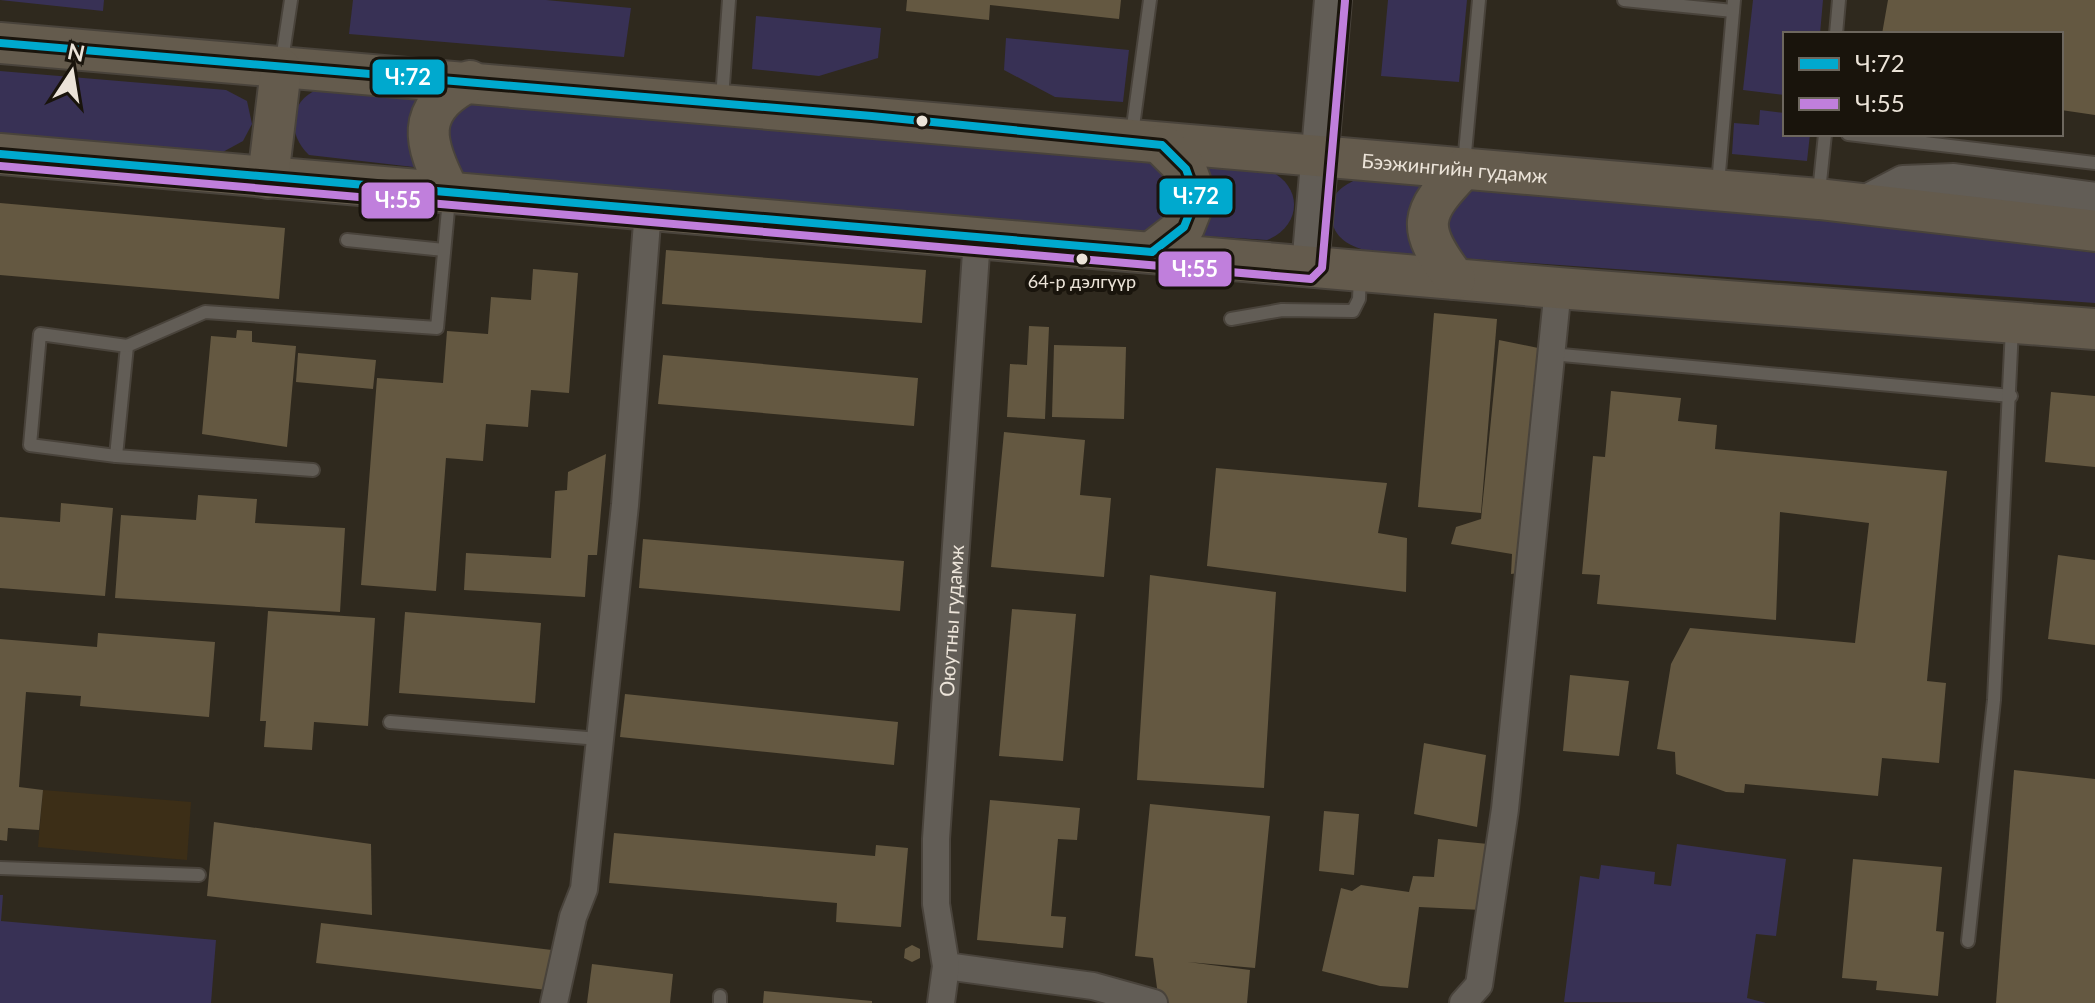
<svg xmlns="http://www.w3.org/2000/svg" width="2095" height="1003" viewBox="0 0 2095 1003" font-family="Lato,sans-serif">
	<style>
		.built { fill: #3c2e17 }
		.green { fill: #383155 }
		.building { fill: #645841 }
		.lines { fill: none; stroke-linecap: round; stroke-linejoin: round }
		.service-casing { stroke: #49433b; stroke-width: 16 }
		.minor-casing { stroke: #49433b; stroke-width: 30 }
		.tertiary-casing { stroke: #49433b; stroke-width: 36 }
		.secondary-casing { stroke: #49433b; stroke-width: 40 }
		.primary-casing { stroke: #49433b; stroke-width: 44 }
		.service { stroke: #625d56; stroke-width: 12 }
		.minor { stroke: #625d56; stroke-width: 26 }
		.tertiary { stroke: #625d56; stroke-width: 32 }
		.secondary { stroke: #625d56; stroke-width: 36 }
		.primary { stroke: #645b4d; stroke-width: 40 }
		.bus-1-casing { stroke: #19140c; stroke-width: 14 }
		.bus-2-casing { stroke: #19140c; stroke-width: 14 }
		.bus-1 { stroke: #00a9ce; stroke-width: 8 }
		.bus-2 { stroke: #c07fdc; stroke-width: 8 }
		.bus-dot { fill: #ece4d9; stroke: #19140c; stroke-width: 3 }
		.labels { text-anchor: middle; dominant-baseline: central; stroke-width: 8; stroke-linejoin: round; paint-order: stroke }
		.bus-label { font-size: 18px; fill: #ece4d9; stroke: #19140c }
		.street-label { font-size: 20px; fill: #ece4d9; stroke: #19140c }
		.line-badge { stroke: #19140c; stroke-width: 3 }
		.badge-label { font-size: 22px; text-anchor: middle; font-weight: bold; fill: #fff }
	</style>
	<rect width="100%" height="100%" fill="#2f291e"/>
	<!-- built -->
	<path class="built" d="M43 790 191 802 187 860 38 847Z"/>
	<!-- green -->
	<g class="green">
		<path d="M0 0H104L103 11Z"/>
		<path d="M353 0H546L631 8 624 57 349 34Z"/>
		<path d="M1388 0H1467L1459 82 1381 76Z"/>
		<path d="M1753 0H1823L1820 34H1785V95L1743 90Z"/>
		<path d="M756 16 881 28 878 58 819 76 752 69Z"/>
		<path d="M1006 38 1129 50 1123 102 1055 97 1004 70Z"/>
		<path d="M0 71 226 90 247 101 252 124 243 141 221 153 0 133Z"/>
		<path d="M318 89 434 99 431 169 309 155C287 134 288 102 318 89Z"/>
		<path d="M468 100 1157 160 1189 199 1150 232 469 174 457 170 437 125Z"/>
		<path d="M1760 110 1785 113V134H1810L1807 161 1732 154 1734 123 1759 125Z"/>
		<path d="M1194 164 1270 171C1304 187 1301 227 1267 240L1189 235Z"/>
		<path d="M1358 179 1436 185 1429 256C1394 253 1328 259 1331 209 1332 193 1343 185 1358 179Z"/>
		<path d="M1472 188 1935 230 2095 253V303L1459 258 1435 227Z"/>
		<path d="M1677 844 1786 859 1776 936 1756 934 1747 998 1766 1003 1564 1002 1580 876 1599 879 1601 865 1655 872 1654 884 1671 886Z"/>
		<path d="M0 895H3L1 921 216 940 211 1003H0Z"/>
	</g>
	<!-- building -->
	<g class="building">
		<path d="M907 0H1121L1119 19 990 5 989 20 906 11Z"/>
		<path d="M1888 0H2095V115L2061 110V34H1882Z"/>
		<path d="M0 203 285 228 279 299 0 275Z"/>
		<path d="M666 250 926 270 922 323 662 304Z"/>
		<path d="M533 269 578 273 569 393 531 390 528 427 486 424 483 461 446 458 436 591 361 585 377 378 443 383 447 331 488 334 491 297 531 300Z"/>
		<path d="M1434 313 1497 319 1481 513 1418 507Z"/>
		<path d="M1029 326 1049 327 1045 419 1007 417 1010 364 1027 365Z"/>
		<path d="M237 330 252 331V342L296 346 287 447 202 434 211 336 236 338Z"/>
		<path d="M1499 340 1543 349 1519 573 1511 574 1512 554 1451 544 1456 527 1481 519Z"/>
		<path d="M1054 345 1126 347 1124 419 1052 417Z"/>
		<path d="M298 353 376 360 373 389 296 382Z"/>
		<path d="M663 355 918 378 914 426 658 404Z"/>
		<path d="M1611 391 1681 398 1678 421 1717 425 1715 449 1947 471 1927 681 1946 683 1939 763 1882 758 1878 796 1745 784 1744 793 1726 792 1676 774 1675 752 1657 749 1671 664 1690 628 1855 643 1869 523 1780 512 1776 620 1597 604 1600 575 1582 574 1593 456 1605 457Z"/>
		<path d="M2051 392 2095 396V467L2045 462Z"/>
		<path d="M1004 432 1085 440 1080 495 1111 498 1104 577 991 567Z"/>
		<path d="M606 454 597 555H588L585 597 464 590 466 553 551 558 555 491 567 490 568 472Z"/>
		<path d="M1216 468 1387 483 1378 533 1407 538 1406 592 1207 566Z"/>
		<path d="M198 495 257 499 255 523 345 528 340 612 115 598 121 515 196 520Z"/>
		<path d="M61 503 113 508 105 596 0 588V517L60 522Z"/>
		<path d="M643 539 904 561 900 611 639 588Z"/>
		<path d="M2058 555 2095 560V645L2048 639Z"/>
		<path d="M1150 575 1276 592 1264 788 1137 780Z"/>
		<path d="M1012 609 1076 614 1063 761 999 756Z"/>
		<path d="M268 611 375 618 368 726 314 722 312 750 264 747 266 721H260Z"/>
		<path d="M405 612 541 623 535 703 399 693Z"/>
		<path d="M98 633 215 642 209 717 80 706 81 696 26 692 19 787 43 790 39 830 8 828 7 841 0 840V639L97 647Z"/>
		<path d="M1570 675 1629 681 1619 756 1563 751Z"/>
		<path d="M625 694 898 722 894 765 620 737Z"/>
		<path d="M1424 743 1486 755 1477 827 1414 814Z"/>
		<path d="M2014 770 2095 779V1003H1996Z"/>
		<path d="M990 800 1080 808 1077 840 1058 839 1051 916 1066 917 1063 948 977 940Z"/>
		<path d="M1150 804 1270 816 1255 968 1188 962 1250 970 1247 1003H1159L1153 958 1135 956Z"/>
		<path d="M1324 811 1359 814 1354 875 1319 871Z"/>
		<path d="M214 822 371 844 372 915 207 896Z"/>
		<path d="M614 833 875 856 876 845 908 848 901 927 836 922 837 903 609 883Z"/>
		<path d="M1438 839 1488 844 1482 910 1419 907 1408 988 1380 986 1322 971 1341 888 1352 891 1361 885 1409 892 1413 876 1434 877Z"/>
		<path d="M1853 859 1942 867 1936 931 1944 932 1938 996 1876 990 1877 981 1842 978Z"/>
		<path d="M321 923 552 950 547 990 316 963Z"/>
		<path d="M912 945 920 949V958L912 962 904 958 905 949Z"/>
		<path d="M592 964 673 974 670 1003H587Z"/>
		<path d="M764 991 872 1001V1003H763Z"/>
	</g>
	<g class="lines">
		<defs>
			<g id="service">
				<path d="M1624 0 1733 11"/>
				<path d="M1836 34 1839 0"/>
				<path d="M282 60 291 0"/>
				<path d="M722 99 729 0"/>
				<path d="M1132 134 1150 0"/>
				<path d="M1848 134 2095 163"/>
				<path d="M1464 164 1479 0"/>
				<path d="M1718 184 1734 0"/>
				<path d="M1819 192 1825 134"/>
				<path d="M347 240 444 250"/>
				<path d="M1231 319 1282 310 1353 311 1359 299 1360 275"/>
				<path d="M1551 354 2011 396"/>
				<path d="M116 456 127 346"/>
				<path d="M313 470 116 456 30 445 40 334 127 346 205 312 437 328 449 199"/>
				<path d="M390 722 599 739"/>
				<path d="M0 868 199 875"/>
				<path d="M1968 941 1994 700 2012 328"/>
				<path d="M720 1003V996"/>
			</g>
			<g id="minor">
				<path d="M946 966 1093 986 1154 1003"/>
				<path d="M554 1003 573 917 584 889 625 505 648 210"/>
				<path id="s1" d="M941 1003 946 966 936 904V839L977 238"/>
				<path d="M1463 1003 1479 985 1505 809 1558 288"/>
			</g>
			<path id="tertiary" d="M1861 204 1903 182 1954 180 2095 199"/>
			<path id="secondary" d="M1310 267 1333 0"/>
			<g id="primary">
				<path id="s2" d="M0 43 1819 199 2095 231"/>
				<path d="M0 154 1558 288 2095 329"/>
				<path d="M268 178 281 69"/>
				<path d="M449 192C424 144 413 109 470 81"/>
				<path d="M1152 252 1184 227 1196 197 1186 169 1162 145"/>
				<path d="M1455 279C1416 227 1419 214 1464 168"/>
			</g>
		</defs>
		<!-- service casing -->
		<use href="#service" class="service-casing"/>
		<!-- minor casing -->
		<use href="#minor" class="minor-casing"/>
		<!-- tertiary casing -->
		<use href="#tertiary" class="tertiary-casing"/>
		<!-- secondary casing -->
		<use href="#secondary" class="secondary-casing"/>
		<!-- primary casing -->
		<use href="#primary" class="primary-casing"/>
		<!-- service -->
		<use href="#service" class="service"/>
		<!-- minor -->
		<use href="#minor" class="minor"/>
		<!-- tertiary -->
		<use href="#tertiary" class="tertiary"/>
		<!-- secondary -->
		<use href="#secondary" class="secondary"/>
		<!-- primary -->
		<use href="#primary" class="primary"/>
		<defs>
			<path id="bus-1" d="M0 43 872 116 1162 145 1186 169 1196 197 1184 227 1152 252 0 154"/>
			<path id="bus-2" d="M0 166 1311 279 1322 268 1345 1"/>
		</defs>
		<!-- bus-1 casing -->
		<use href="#bus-1" class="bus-1-casing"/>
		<!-- bus-2 casing -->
		<use href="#bus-2" class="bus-2-casing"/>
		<!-- bus-1 -->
		<use href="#bus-1" class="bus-1"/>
		<!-- bus-2 -->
		<use href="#bus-2" class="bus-2"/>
	</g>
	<!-- markers -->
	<g class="bus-dot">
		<circle cx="922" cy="121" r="7"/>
		<circle cx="1082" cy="259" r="7"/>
	</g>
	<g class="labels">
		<!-- bus labels -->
		<g class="bus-label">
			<text x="1082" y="281">64-р дэлгүүр</text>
		</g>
		<!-- street labels -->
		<g class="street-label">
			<text stroke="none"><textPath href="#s2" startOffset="1460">Бээжингийн гудамж</textPath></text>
			<text stroke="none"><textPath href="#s1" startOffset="384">Оюутны гудамж</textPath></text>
		</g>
	</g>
	<g class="line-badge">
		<rect x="371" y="58" width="75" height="38" rx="8" fill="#00a9ce"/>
		<rect x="1158" y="177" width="76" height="39" rx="8" fill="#00a9ce"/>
		<rect x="360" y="181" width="76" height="39" rx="8" fill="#c07fdc"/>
		<rect x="1157" y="250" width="76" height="38" rx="8" fill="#c07fdc"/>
	</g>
	<g class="badge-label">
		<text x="408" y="85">Ч:72</text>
		<text x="1196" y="204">Ч:72</text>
		<text x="398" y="208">Ч:55</text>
		<text x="1195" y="277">Ч:55</text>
	</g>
	<!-- legend -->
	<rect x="1783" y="32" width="280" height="104" fill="#19140c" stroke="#6d675e" stroke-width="2"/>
	<rect x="1799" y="58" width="40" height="12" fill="#00a9ce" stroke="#6d675e" stroke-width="2"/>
	<text x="1855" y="72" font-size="24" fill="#ece4d9">Ч:72</text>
	<rect x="1799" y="98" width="40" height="12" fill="#c07fdc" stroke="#6d675e" stroke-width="2"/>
	<text x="1855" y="112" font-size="24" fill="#ece4d9">Ч:55</text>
	<!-- north arrow -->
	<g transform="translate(72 72) rotate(12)" stroke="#19140c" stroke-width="6" paint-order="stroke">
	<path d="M0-6L14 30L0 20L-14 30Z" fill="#ece4d9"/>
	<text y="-12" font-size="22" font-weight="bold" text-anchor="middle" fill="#ece4d9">N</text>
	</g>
</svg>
